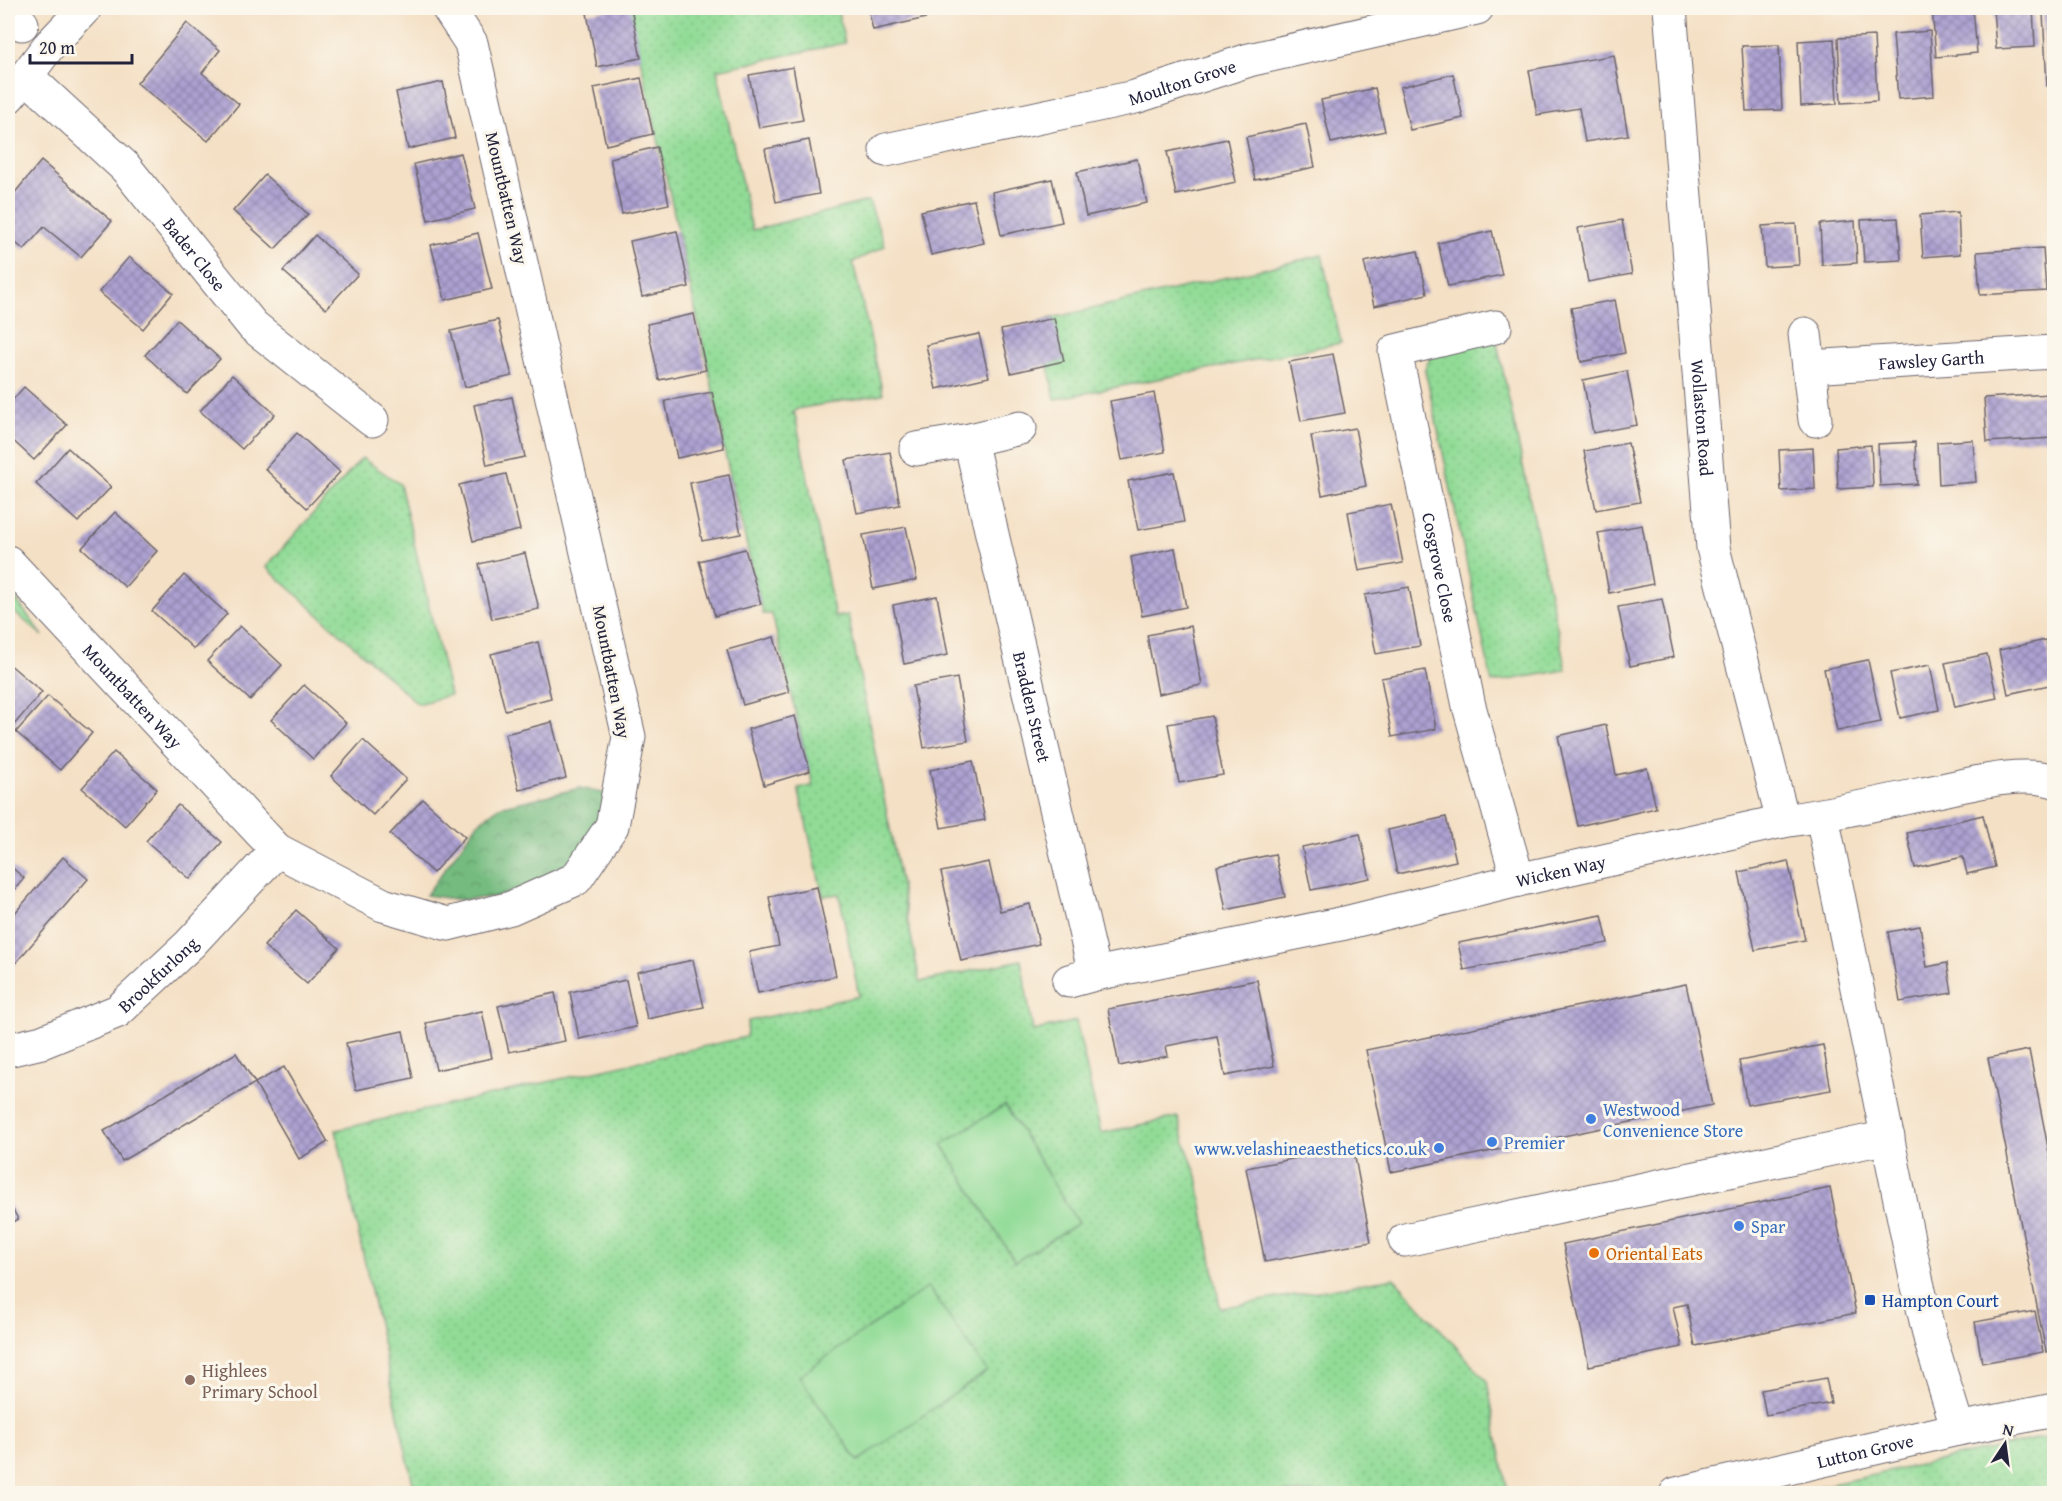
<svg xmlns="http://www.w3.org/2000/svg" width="2062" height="1501" viewBox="0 0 2062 1501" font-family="'Gentium Book Plus',serif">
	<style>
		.grass { fill: url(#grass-dots); stroke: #5a7e68; stroke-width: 1.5 }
		.forest { fill: url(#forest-crowns); stroke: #4b6e5d; stroke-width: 1.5 }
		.pitch { fill: #91db96; stroke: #5a7e68; stroke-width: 1.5 }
		.building { fill: url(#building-cross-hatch) }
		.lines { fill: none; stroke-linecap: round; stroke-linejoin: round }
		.minor-casing { stroke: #6c646b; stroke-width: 35 }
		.minor { stroke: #fff; stroke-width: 33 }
		.shop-dot { fill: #3f7fe0; stroke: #fbf7ec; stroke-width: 2 }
		.food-dot { fill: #e8710a; stroke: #fbf7ec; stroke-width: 2 }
		.transit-dot { fill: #1a4fb4; stroke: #fbf7ec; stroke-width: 2 }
		.education-dot { fill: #8d6e63; stroke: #fbf7ec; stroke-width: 2 }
		.labels { text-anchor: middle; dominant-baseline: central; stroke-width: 6; stroke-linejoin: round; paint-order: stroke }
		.street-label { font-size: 18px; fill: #22223b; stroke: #fbf7ec }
		.shop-label { font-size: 18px; fill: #366cbe; stroke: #fbf7ec; text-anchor: start }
		.food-label { font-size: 18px; fill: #c56008; stroke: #fbf7ec; text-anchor: start }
		.transit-label { font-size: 18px; fill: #164399; stroke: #fbf7ec; text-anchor: start }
		.education-label { font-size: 18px; fill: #785e54; stroke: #fbf7ec; text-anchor: start }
	</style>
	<defs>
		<pattern id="grass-dots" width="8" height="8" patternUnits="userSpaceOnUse" patternTransform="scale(1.5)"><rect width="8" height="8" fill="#91db96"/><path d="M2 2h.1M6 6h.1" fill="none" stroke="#7dbc82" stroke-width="1.8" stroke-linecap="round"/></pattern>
		<pattern id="forest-crowns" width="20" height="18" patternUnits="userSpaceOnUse" patternTransform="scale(1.5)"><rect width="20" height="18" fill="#74bb7f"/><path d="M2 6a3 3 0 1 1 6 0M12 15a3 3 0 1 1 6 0" fill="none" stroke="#5f9869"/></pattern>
		<pattern id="building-cross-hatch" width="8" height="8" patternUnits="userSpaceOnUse" patternTransform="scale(1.5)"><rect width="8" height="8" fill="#ada1d1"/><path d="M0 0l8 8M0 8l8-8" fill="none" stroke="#8c83ab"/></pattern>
	</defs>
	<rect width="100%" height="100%" fill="#fbf7ec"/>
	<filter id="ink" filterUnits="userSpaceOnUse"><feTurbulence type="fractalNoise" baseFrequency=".0167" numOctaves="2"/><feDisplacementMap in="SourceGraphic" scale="12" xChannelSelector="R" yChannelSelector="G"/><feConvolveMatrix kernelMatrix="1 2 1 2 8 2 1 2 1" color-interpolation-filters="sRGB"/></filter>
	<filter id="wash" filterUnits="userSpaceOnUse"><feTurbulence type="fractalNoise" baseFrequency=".008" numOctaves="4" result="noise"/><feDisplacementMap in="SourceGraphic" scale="24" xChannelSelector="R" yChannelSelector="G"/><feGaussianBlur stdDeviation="1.35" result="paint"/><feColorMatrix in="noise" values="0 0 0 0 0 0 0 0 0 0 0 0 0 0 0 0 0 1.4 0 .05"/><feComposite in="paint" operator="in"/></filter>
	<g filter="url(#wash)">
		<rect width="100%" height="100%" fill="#f4e0c5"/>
		<!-- grass -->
		<g class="grass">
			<path d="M629 8H837L845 43 717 70 752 230 869 201 885 246 853 262 883 394 797 409 792 414H795L835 617 848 615 920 982 1021 960 1033 1031 1076 1021 1101 1133 1178 1117 1185 1143 1197 1176 1220 1308 1394 1278 1487 1381 1508 1493H415L336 1130 746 1037 748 1021 859 996 839 894 823 896 798 788 813 786 772 614H763L722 441 724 440Z"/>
			<path d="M1322 255 1341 343 1055 399 1039 321Z"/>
			<path d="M1496 338 1566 670 1492 683 1425 369 1432 352Z"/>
			<path d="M362 458 400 484 450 695 418 704 266 567Z"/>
			<path d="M8 588 12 594 43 636 8 607Z"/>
			<path d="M2054 1435V1493H1792Z"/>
		</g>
		<!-- forest -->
		<path class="forest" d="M580 788 608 794 601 823 574 861 542 882 496 897 460 900 426 895 477 824 499 807Z"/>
		<!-- pitch -->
		<g class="pitch">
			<path d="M1005 1105 1078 1223 1015 1262 942 1144Z"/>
			<path d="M928 1287 987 1371 858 1461 799 1376Z"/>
		</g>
		<g id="blocks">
			<!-- building -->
			<g class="building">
				<path d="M618 8H631L641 58 597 67 587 13Z"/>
				<path d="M868 8H924L926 18 873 30Z"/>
				<path d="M947 8H965V9L948 12Z"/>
				<path d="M1932 8H1973L1977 53 1936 57Z"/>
				<path d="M1993 8H2033L2035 47 1996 49Z"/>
				<path d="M2054 12V86H2047L2043 13Z"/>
				<path d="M187 23 220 50 202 73 239 104 208 141 137 83Z"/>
				<path d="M1930 31 1934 96 1898 99 1893 34Z"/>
				<path d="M1874 36 1877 101 1841 103 1838 38Z"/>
				<path d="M1834 39 1837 104 1801 106 1798 41Z"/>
				<path d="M1779 45 1782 110 1746 111 1742 46Z"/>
				<path d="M1614 55 1628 135 1585 142 1579 108 1537 115 1529 70Z"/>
				<path d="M793 67 803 120 759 128 749 75Z"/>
				<path d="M1453 74 1463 118 1410 130 1400 87Z"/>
				<path d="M641 78 653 134 606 145 594 88Z"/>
				<path d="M443 82 455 138 408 149 396 92Z"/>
				<path d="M1375 88 1385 131 1331 143 1321 100Z"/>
				<path d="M1306 124 1315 167 1255 180 1246 137Z"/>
				<path d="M1227 139 1236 182 1176 195 1167 152Z"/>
				<path d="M809 140 819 194 776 202 765 149Z"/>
				<path d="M657 147 669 204 622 214 610 158Z"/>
				<path d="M461 153 475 209 428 220 414 164Z"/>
				<path d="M1137 159 1147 203 1086 216 1077 172Z"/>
				<path d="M41 161 112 221 81 257 44 227 24 250 8 236V201Z"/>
				<path d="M265 175 308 214 275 249 233 211Z"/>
				<path d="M1052 179 1062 222 1001 235 992 192Z"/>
				<path d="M974 200 984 243 931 255 921 211Z"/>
				<path d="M1958 212 1960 254 1923 257 1920 215Z"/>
				<path d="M1898 218 1901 260 1864 262 1861 220Z"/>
				<path d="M1622 220 1632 274 1588 282 1578 228Z"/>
				<path d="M1855 221 1857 263 1822 265 1820 224Z"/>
				<path d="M1796 224 1799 265 1765 267 1762 226Z"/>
				<path d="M677 231 689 287 642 297 630 241Z"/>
				<path d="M1492 231 1502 275 1448 286 1438 243Z"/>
				<path d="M478 233 492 289 445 300 431 245Z"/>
				<path d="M315 235 358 274 326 309 283 271Z"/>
				<path d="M2043 248 2046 291 1980 295 1977 252Z"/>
				<path d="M1418 251 1427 294 1374 306 1364 262Z"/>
				<path d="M129 257 173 293 143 329 99 292Z"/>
				<path d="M1615 300 1625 353 1581 362 1571 308Z"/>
				<path d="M694 314 706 370 659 380 647 324Z"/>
				<path d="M1054 318 1064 361 1011 373 1001 330Z"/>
				<path d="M177 320 220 359 187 394 145 355Z"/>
				<path d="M498 320 512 376 465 387 451 331Z"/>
				<path d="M979 334 989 377 936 389 926 345Z"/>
				<path d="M1333 354 1345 413 1301 421 1289 362Z"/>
				<path d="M1627 371 1637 425 1593 433 1583 380Z"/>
				<path d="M232 375 275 414 242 449 200 411Z"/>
				<path d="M24 387 67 425 34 460 8 436V405Z"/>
				<path d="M712 392 724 448 677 458 665 401Z"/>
				<path d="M1154 393 1165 452 1122 460 1110 401Z"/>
				<path d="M2050 394 2053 438 1987 442 1984 398Z"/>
				<path d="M512 397 525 457 487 465 474 405Z"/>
				<path d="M1355 428 1366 486 1322 495 1311 436Z"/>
				<path d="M297 433 340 472 307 508 265 469Z"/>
				<path d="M1973 440 1976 482 1939 485 1937 442Z"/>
				<path d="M1915 442 1917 484 1880 486 1878 444Z"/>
				<path d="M1628 443 1640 502 1596 510 1584 451Z"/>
				<path d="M1871 445 1873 487 1838 489 1836 448Z"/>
				<path d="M68 448 111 487 78 522 36 484Z"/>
				<path d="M1813 448 1815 489 1781 491 1779 450Z"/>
				<path d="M890 452 900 505 857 513 846 460Z"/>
				<path d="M1174 472 1184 522 1138 530 1128 481Z"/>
				<path d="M506 474 520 530 473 541 459 485Z"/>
				<path d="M729 475 741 534 702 541 690 483Z"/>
				<path d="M1391 504 1403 563 1359 571 1348 512Z"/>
				<path d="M115 512 157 551 125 587 82 548Z"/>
				<path d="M1642 525 1653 584 1609 593 1598 533Z"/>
				<path d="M906 527 917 580 873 589 863 535Z"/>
				<path d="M1175 548 1186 607 1142 616 1131 557Z"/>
				<path d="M745 549 761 604 715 616 699 561Z"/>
				<path d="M525 553 539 609 492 619 479 564Z"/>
				<path d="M184 575 227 614 194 649 152 611Z"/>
				<path d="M1409 587 1420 646 1376 654 1365 595Z"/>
				<path d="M937 596 948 655 904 664 893 605Z"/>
				<path d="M1662 599 1674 657 1630 666 1618 607Z"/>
				<path d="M240 626 282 665 250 700 207 661Z"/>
				<path d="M1191 626 1202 685 1158 694 1147 635Z"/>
				<path d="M774 637 789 692 743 705 727 650Z"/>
				<path d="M2046 640 2054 684 2008 694 1999 650Z"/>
				<path d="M538 642 551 698 505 710 491 654Z"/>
				<path d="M1987 654 1997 698 1955 707 1945 663Z"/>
				<path d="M1868 660 1881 722 1837 731 1824 669Z"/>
				<path d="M8 663 42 692 13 726 8 721Z"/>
				<path d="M1930 665 1939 710 1900 718 1890 673Z"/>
				<path d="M1425 670 1436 729 1392 737 1381 678Z"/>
				<path d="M957 678 968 741 924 748 913 686Z"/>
				<path d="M304 685 346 723 313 759 271 720Z"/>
				<path d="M48 696 92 733 60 770 16 732Z"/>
				<path d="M795 716 810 771 764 785 748 729Z"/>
				<path d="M1212 716 1223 775 1179 783 1168 724Z"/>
				<path d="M552 722 566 778 519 790 505 734Z"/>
				<path d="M1606 725 1616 775 1647 768 1656 808 1578 826 1558 736Z"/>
				<path d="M363 740 406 779 373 815 331 776Z"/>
				<path d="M114 752 157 789 125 826 82 788Z"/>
				<path d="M973 761 985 820 941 828 930 770Z"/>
				<path d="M423 799 465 837 433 873 390 834Z"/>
				<path d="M178 805 222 842 190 879 146 841Z"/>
				<path d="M1983 815 1995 867 1967 874 1963 857 1915 868 1907 833Z"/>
				<path d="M1446 817 1456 861 1397 874 1388 830Z"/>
				<path d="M1360 834 1370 878 1311 890 1302 847Z"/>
				<path d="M1275 854 1285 897 1226 910 1217 866Z"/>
				<path d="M63 857 88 879 8 972V921Z"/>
				<path d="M1788 861 1805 940 1755 950 1739 872Z"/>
				<path d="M989 862 1000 911 1030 904 1039 944 961 961 941 872Z"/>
				<path d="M8 864 24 878 8 898Z"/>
				<path d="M817 887 836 976 758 993 749 952 779 946 769 897Z"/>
				<path d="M296 910 339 948 307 984 264 946Z"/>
				<path d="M1602 915 1608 943 1464 970 1458 943Z"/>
				<path d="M1920 926 1927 967 1947 963 1952 993 1900 1002 1888 932Z"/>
				<path d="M693 960 704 1007 647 1019 637 972Z"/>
				<path d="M626 980 636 1027 579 1039 570 992Z"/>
				<path d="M1257 980 1274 1066 1225 1076 1217 1036 1166 1046 1168 1056 1119 1066 1108 1009Z"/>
				<path d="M1686 984 1712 1105 1391 1172 1366 1050Z"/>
				<path d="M555 993 565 1041 509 1052 498 1006Z"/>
				<path d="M482 1011 492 1058 436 1070 426 1023Z"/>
				<path d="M403 1031 413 1078 356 1090 346 1043Z"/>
				<path d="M1823 1045 1831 1090 1747 1105 1739 1061Z"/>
				<path d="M2029 1050 2054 1178V1350L2046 1352 1988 1058Z"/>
				<path d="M236 1053 255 1083 284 1067 328 1142 299 1159 255 1083 122 1161 104 1131Z"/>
				<path d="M1353 1147 1371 1242 1265 1262 1246 1168Z"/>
				<path d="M1830 1188 1856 1313 1695 1346 1687 1304 1673 1307 1682 1347 1589 1366 1563 1244Z"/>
				<path d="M8 1201 18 1219 8 1225Z"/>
				<path d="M2035 1311 2043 1352 1982 1363 1975 1322Z"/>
				<path d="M1826 1378 1831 1403 1766 1415 1761 1390Z"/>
			</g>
		</g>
	</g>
	<g filter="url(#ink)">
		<use href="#blocks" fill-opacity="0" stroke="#6c646b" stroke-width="1.5"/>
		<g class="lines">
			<defs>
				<g id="minor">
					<path id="s1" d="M1670 8 1713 548 1783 821"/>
					<path d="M8 10 22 24"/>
					<path id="s2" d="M26 76 125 167 253 326 372 420"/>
					<path d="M8 97 26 76 48 47 85 8"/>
					<path id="s3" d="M886 150 1135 97 1249 60 1477 8"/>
					<path id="s4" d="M1495 327 1395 351 1469 706 1518 880"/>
					<path d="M1805 334 1809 367"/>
					<path id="s5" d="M1815 420 1809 367 2054 352"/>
					<path id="s6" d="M970 440 1095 974"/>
					<path d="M916 449 970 440 1020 428"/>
					<path id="s7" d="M8 562 277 850 383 905 448 924 511 908 576 879 612 826 629 737 471 43 448 8"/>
					<path d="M1822 816 1916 1278 1931 1342 1958 1429"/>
					<path id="s8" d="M1069 981 1095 974 1345 923 1518 880 1783 821C1830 815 1876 804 1923 794 1960 787 2019 769 2054 781"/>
					<path id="s9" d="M8 1050 42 1042 118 1011 190 944 277 850"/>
					<path d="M1405 1240 1888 1137"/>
					<path id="s10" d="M1676 1494 1958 1429 2054 1410"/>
				</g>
			</defs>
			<!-- minor casing -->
			<use href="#minor" class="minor-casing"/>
			<!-- minor -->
			<use href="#minor" class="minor"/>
		</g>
	</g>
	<!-- markers -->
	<g class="shop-dot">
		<circle cx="1591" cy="1119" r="6"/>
		<circle cx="1492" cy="1142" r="6"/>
		<circle cx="1439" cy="1148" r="6"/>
		<circle cx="1739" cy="1226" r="6"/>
	</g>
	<circle class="food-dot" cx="1594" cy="1253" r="6"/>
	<rect class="transit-dot" x="1864" y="1294" width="12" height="12" rx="3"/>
	<circle class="education-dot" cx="190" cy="1380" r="6"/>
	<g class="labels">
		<!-- street labels -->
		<g class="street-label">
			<text stroke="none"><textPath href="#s3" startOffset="304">Moulton Grove</textPath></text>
			<text transform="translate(507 198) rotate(77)">Mountbatten Way</text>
			<text stroke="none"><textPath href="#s2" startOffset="246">Bader Close</textPath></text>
			<text stroke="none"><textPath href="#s5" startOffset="176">Fawsley Garth</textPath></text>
			<text stroke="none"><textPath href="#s1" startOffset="411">Wollaston Road</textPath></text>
			<text stroke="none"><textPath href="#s4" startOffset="324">Cosgrove Close</textPath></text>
			<text transform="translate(612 672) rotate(79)">Mountbatten Way</text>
			<text stroke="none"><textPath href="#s7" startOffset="183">Mountbatten Way</textPath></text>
			<text stroke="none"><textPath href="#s6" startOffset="274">Bradden Street</textPath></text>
			<text stroke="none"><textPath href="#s8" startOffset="504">Wicken Way</textPath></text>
			<text stroke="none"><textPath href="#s9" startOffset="171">Brookfurlong</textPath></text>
			<text stroke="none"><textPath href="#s10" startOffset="194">Lutton Grove</textPath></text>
		</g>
		<!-- shop labels -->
		<g class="shop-label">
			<text x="1603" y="1109">Westwood<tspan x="1603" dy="21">Convenience Store</tspan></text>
			<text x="1504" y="1142">Premier</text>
			<text x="1427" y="1148" text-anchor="end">www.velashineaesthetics.co.uk</text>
			<text x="1751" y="1226">Spar</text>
		</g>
		<!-- food labels -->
		<g class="food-label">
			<text x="1606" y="1253">Oriental Eats</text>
		</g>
		<!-- transit labels -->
		<g class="transit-label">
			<text x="1882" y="1300">Hampton Court</text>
		</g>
		<!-- education labels -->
		<g class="education-label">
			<text x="202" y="1370">Highlees<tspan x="202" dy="21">Primary School</tspan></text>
		</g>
	</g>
	<!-- margin -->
	<rect width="2062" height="1501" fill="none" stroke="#fbf7ec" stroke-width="30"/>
	<!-- north arrow -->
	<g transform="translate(2005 1444) rotate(13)" stroke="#fbf7ec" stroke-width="4.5" paint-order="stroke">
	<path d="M0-4.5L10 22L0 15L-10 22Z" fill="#22223b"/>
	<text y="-9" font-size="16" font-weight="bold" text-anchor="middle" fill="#22223b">N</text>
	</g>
	<!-- scale -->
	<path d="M30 54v9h102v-9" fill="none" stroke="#22223b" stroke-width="3"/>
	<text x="39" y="54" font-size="18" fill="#22223b" stroke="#fbf7ec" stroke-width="4.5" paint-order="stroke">20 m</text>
</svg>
